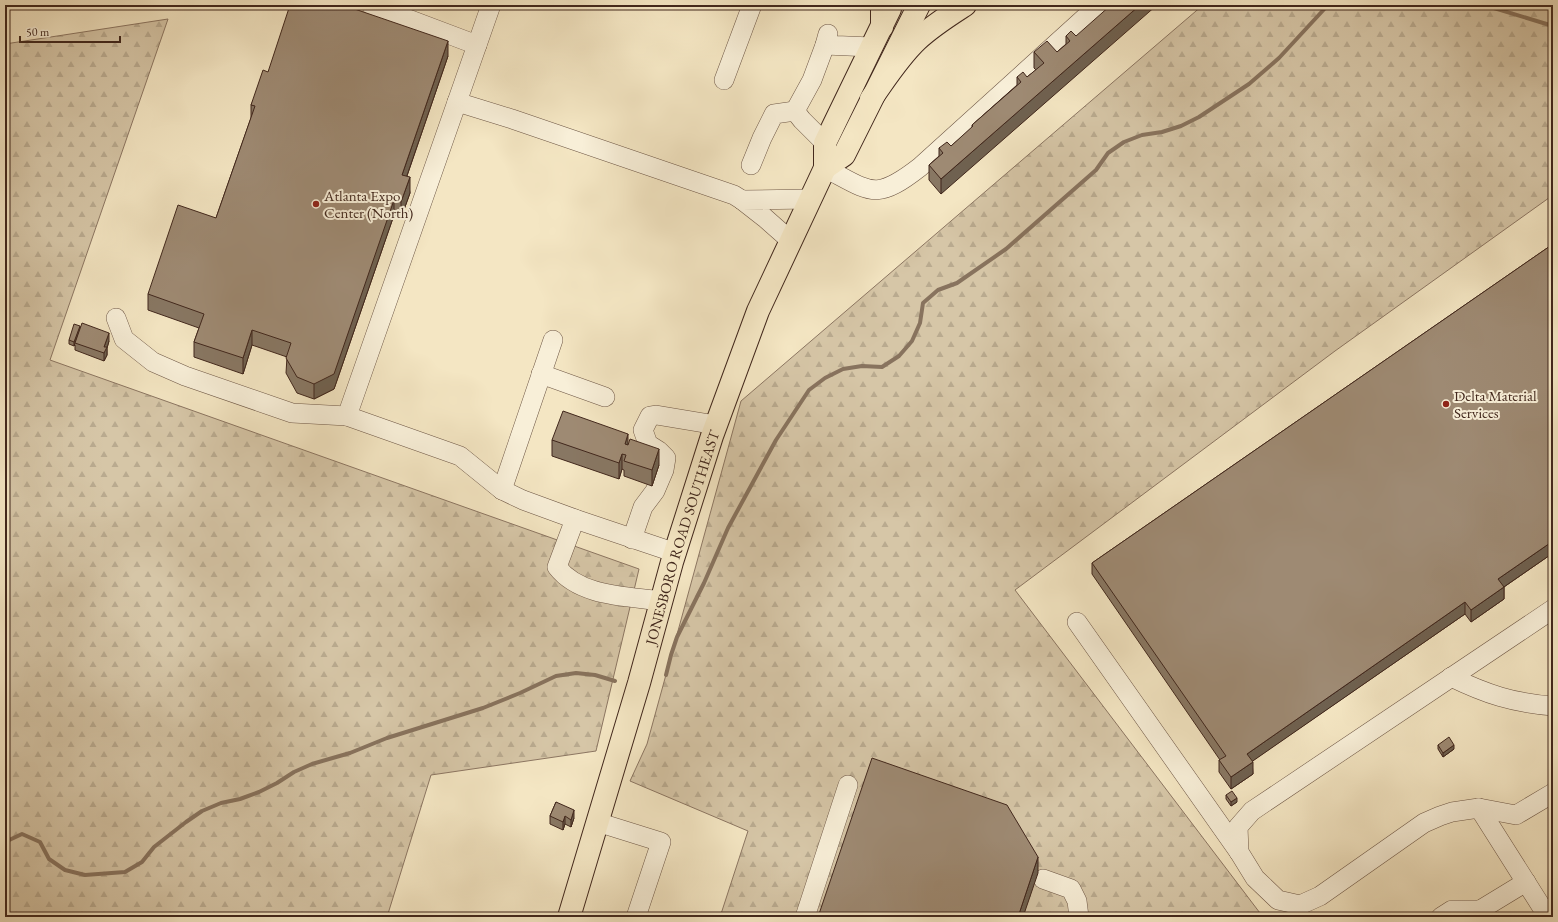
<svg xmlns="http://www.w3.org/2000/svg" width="1558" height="922" viewBox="0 0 1558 922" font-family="'EB Garamond',serif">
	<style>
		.forest { fill: url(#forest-firs); stroke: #8c7662 }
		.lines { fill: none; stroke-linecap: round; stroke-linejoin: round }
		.stream { stroke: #88735e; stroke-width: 4 }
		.minor-casing { stroke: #6e5746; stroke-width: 20 }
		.major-casing { stroke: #41271c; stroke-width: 24 }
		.highway-casing { stroke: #41271c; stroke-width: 24 }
		.minor { stroke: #f8efd8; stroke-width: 19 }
		.major { stroke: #f4e6c3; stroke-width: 22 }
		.highway { stroke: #f4e6c3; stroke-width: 22 }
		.wall { fill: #887763; stroke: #41271c }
		.shaded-wall { fill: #6f6150; stroke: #41271c }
		.building { fill: #9e8a73; stroke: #41271c }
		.poi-dot { fill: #8f2418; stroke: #f8efd8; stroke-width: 1.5 }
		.labels { text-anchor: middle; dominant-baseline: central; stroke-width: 4; stroke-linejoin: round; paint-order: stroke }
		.poi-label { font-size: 15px; fill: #41271c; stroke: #f8efd8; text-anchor: start }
		.street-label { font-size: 15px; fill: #41271c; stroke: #f8efd8 }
	</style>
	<defs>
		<pattern id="forest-firs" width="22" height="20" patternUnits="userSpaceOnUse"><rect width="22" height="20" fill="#d6c6a7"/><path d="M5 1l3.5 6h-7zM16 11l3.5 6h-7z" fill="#b9aa8f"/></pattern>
	</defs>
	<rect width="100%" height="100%" fill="#f4e6c3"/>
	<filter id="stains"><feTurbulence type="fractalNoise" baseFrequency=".005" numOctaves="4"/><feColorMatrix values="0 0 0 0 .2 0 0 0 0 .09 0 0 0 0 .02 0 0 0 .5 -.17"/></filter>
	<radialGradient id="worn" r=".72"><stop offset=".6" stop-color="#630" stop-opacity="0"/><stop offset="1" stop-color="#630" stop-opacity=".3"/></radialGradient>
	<!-- forest -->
	<g class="forest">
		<path d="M1203 5H1553V195L1335 351 1015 590 1263 917H720L748 831 630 781 647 744 741 401Z"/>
		<path d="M168 19 50 360 639 569 596 751 431 775 387 917H5V44Z"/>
	</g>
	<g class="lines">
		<!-- stream -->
		<g class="stream">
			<path d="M1484 5 1553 26"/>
			<path d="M666 675 671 655 677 637 704 583 728 528 776 440 809 390 825 378 843 369 862 366 882 367 899 356 912 341 920 323 923 303 938 290 957 283 1006 249 1096 170 1108 153 1124 142 1142 135 1162 132 1181 126 1199 117 1249 84 1279 58 1328 5"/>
			<path d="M5 842 22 834 40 842 49 859 65 870 85 875 125 872 142 862 154 847 186 822 202 811 221 803 240 799 259 792 277 783 294 772 312 764 350 753 387 738 483 708 520 693 556 676 576 673 595 675 615 681"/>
		</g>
		<defs>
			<g id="minor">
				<path d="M371 5 477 45"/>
				<path d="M491 5 347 416 460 456 502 490 523 500 575 519 676 553"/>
				<path d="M828 34 825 45 871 47"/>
				<path d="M724 80 752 5"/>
				<path d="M457 102 512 119 734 195 742 200"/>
				<path d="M795 111 812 80 825 45"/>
				<path d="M795 111 802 120 825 143"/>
				<path d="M751 165 762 138 774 114 795 111"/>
				<path d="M825 168C871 192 875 202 920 167L1090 13 1100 9 1105 5"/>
				<path d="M791 241 765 218 742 200 810 199"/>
				<path d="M116 318 124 339 153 362 185 376 292 413 347 416"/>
				<path d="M541 374 605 397"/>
				<path d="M502 490 553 340"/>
				<path d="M575 519 557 567C580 597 627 596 662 601"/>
				<path d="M632 539 643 507 655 491 664 470 666 458 659 451 648 444 643 430 650 416 656 415 716 425"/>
				<path d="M1553 609 1252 811 1238 827 1239 852 1255 878 1278 900 1300 905 1320 896 1424 823 1440 816 1452 812 1479 808 1516 815 1553 793"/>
				<path d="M1077 622 1239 852"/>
				<path d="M1451 677C1486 694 1513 703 1553 706"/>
				<path d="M1479 808 1548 917"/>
				<path d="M597 822 661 842 636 917"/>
				<path d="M1043 879 1071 889 1077 901 1079 917"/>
				<path d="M805 917 848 785"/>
				<path d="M1441 917 1452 910H1481"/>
				<path d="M1486 917 1480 910 1526 882"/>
			</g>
			<g id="major">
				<path d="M825 168 844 155 919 5"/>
				<path id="s1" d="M569 917 639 683 672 562 712 436 758 311 825 168V143L890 9"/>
			</g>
			<g id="highway">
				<path d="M882 27V5"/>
				<path d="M871 99C886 78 899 57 917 40 932 26 948 16 965 5"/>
			</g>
		</defs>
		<!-- minor casing -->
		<use href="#minor" class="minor-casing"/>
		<!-- major casing -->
		<use href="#major" class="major-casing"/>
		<!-- highway casing -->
		<use href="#highway" class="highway-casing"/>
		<!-- minor -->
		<use href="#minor" class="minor"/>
		<!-- major -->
		<use href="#major" class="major"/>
		<!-- highway -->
		<use href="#highway" class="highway"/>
	</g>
	<!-- wall -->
	<g class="wall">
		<path d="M1066 36H1076L941 194 929 180V165L939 156V148L951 146 972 128V125L1017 85V77H1027L1036 70 1034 68V52H1057L1066 44Z"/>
		<path d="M448 56 407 176 410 193 401 218 394 215 334 389 314 399 297 393 286 373 287 357 252 345 243 374 194 357V342L199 328 148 310V294L216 218 251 118V105L268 72Z"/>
		<path d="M1553 244V553L1504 587V599L1471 622 1465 614 1252 761 1253 774 1231 789 1219 772V760H1220L1092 574V563Z"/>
		<path d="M79 330 109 341 107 348V355L104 361 75 350V345L74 346 69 344V340Z"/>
		<path d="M552 440 628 444 659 465 652 486 624 476V470L622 469 619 479 552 456Z"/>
		<path d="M1438 745 1454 749 1443 757 1438 749Z"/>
		<path d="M1226 795 1237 802 1231 806 1226 799Z"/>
		<path d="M556 802 574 818 571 827 565 824 563 830 550 824V816Z"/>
	</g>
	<!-- shaded-wall -->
	<g class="shaded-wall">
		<path d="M1140 5H1157L941 194V179Z"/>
		<path d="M448 41V56L402 190V175Z"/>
		<path d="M410 177V193L401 218V202Z"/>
		<path d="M394 200V215L334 389 314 399V384Z"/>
		<path d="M80 326V330L75 343 74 346V342Z"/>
		<path d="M252 330V345L243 374V358Z"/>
		<path d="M109 333V341L107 348V355L104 361V347Z"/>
		<path d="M628 434V449L625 444Z"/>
		<path d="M659 449V465L652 486V470Z"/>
		<path d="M622 454V469L619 479V463Z"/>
		<path d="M1553 541V553L1498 591V579Z"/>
		<path d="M1504 587V599L1471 622V610Z"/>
		<path d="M1465 602V614L1247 765V754Z"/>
		<path d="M1454 745V749L1443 757V753Z"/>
		<path d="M1253 762V774L1231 789V777Z"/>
		<path d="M1237 798V802L1231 806V802Z"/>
		<path d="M574 810V818L571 827V820Z"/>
		<path d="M565 816V824L563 830V822Z"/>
		<path d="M1038 857V873L1023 917H1018Z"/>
	</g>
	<!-- building -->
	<g class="building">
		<path d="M290 5H343L448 41 402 175 410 177 401 202 394 200 334 374 314 384 297 377 286 358 291 343 252 330 243 358 194 342 204 314 148 294 178 205 216 218 255 106 251 105 263 70 268 72Z"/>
		<path d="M1111 5H1140L941 179 929 165 943 153 939 148 947 142 951 146 973 126 972 125 1021 82 1017 77 1023 72 1027 77 1044 63 1034 52 1047 41 1057 52 1070 41 1066 36 1071 31 1076 36Z"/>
		<path d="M1553 244V541L1498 579 1504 587 1471 610 1465 602 1247 754 1253 762 1231 777 1219 760 1226 756 1092 563Z"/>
		<path d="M82 323 109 333 104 347H107L104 353 75 343Z"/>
		<path d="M74 324 80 326 74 342 69 340Z"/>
		<path d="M563 411 628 434 625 444 628 445 630 439 659 449 652 470 624 461 626 455 622 454 619 463 552 440Z"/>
		<path d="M1449 737 1454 745 1443 753 1438 745Z"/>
		<path d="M872 758 1007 805 1038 857 1018 917H818Z"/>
		<path d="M1232 791 1237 798 1231 802 1226 795Z"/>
		<path d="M556 802 574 810 571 820 565 816 563 822 550 816Z"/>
	</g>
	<!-- markers -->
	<g class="poi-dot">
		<circle cx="316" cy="204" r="4"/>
		<circle cx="1446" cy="404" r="4"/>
	</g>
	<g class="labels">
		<!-- poi labels -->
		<g class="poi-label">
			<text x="324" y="195">Atlanta Expo<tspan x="324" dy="17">Center (North)</tspan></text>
			<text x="1454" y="395">Delta Material<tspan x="1454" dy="17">Services</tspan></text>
		</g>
		<!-- street labels -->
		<g class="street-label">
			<text stroke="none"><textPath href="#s1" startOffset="396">JONESBORO ROAD SOUTHEAST</textPath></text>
		</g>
	</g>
	<!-- margin -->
	<rect width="1558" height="922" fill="none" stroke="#f4e6c3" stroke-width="20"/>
	<rect x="6" y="6" width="1546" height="910" fill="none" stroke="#41271c" stroke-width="2"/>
	<rect x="10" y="10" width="1538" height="902" fill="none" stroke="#41271c"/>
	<!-- scale -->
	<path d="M20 36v6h100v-6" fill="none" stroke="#41271c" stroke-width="2"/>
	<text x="26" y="36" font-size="12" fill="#41271c" stroke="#f8efd8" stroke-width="3" paint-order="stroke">50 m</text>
	<rect width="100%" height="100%" filter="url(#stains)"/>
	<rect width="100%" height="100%" fill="url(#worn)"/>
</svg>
